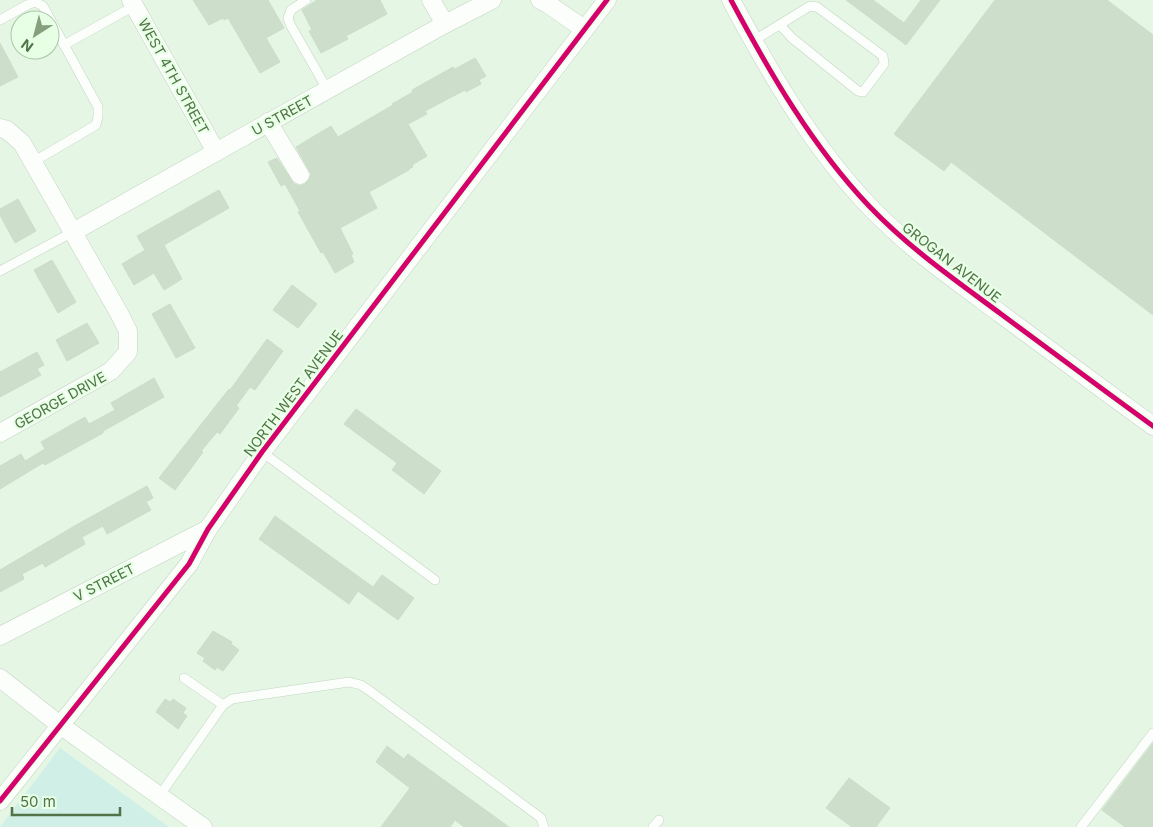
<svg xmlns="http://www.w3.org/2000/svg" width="1153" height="827" viewBox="0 0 1153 827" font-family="Inter,sans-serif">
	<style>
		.green { fill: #d0efe7 }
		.building { fill: #cddfcb; stroke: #cbdec8 }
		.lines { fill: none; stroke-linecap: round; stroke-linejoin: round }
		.service-casing { stroke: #c3d4c1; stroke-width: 10 }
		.minor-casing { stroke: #c3d4c1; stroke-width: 19 }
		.service { stroke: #fbfefb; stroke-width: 9 }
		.minor { stroke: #fbfefb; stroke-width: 18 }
		.cycleway-casing { stroke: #e6ffe5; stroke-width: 8 }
		.cycleway { stroke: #d6006c; stroke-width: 5 }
		.labels { text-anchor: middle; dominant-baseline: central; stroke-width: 4.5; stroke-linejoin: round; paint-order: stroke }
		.street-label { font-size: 14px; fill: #527247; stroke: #e6ffe5 }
	</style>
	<rect width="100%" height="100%" fill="#e5f6e5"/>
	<!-- green -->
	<path class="green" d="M60 748 169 827H0Z"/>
	<!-- building -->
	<g class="building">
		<path d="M193 0H268L284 28 266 38 280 62 260 73 228 18 224 20 223 18 209 25Z"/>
		<path d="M317 0H380L387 14 346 36 348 39 321 53 309 31 312 30 302 10Z"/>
		<path d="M846 0H873L904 23 921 0H940L906 45Z"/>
		<path d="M995 0H1107L1153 35V315L951 162 944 171 894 134Z"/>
		<path d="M0 43 18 77 0 86Z"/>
		<path d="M475 58 486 76 479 80 481 84 466 92 465 90 425 111 427 114 408 124 427 156 412 165 413 167 409 169V170L369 192 377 208 340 228 353 254 351 255 354 262 335 273 323 252 321 253 298 212 300 211 285 184 281 186 268 162 277 158 294 184 300 186 305 184 309 180 311 174 296 147 331 126 338 137 393 105 392 104 413 92 412 90 453 67 455 69Z"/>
		<path d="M219 190 229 208 164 245 182 279 164 290 154 273 134 285 122 264 145 250 137 236Z"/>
		<path d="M18 199 36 231 15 243 0 215V209Z"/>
		<path d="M52 260 76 302 58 313 34 270Z"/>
		<path d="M292 285 317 304 298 328 273 310Z"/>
		<path d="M170 304 195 348 176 358 152 314Z"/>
		<path d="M87 323 99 343 67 361 56 340Z"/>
		<path d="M267 339 283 351 255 390 250 387 236 406 239 408 220 434 217 432 201 451 203 452 175 490 159 478 229 389 230 390Z"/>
		<path d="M37 352 44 365 37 369 41 375 0 397V372Z"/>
		<path d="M154 378 164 397 103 431V433L45 465 43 463 0 489V466L21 454 25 461 45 449 41 442 85 417 89 424 115 410 111 403Z"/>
		<path d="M356 409 441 471 424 494 392 470 397 463 344 424Z"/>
		<path d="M147 486 153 498 146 502 151 510 107 534 103 526 82 537 85 544 45 567 43 563 22 574 24 579 0 592V570L76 525Z"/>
		<path d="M275 516 373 587 382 575 414 598 398 620 358 591 349 604 259 539Z"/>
		<path d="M213 631 232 642 231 644 239 650 223 671 217 667 215 670 203 661 205 658 197 653Z"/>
		<path d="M165 699 170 702 173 699 186 708 183 713 187 716 178 729 156 712Z"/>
		<path d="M1153 743V827H1125L1102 810Z"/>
		<path d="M387 746 404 759 408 754 509 827H464L455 820 450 827H381L410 788 376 762Z"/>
		<path d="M849 778 890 808 876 827H852L826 808Z"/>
	</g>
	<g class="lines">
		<defs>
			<g id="service">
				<path d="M306 0 291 10 288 18 291 26 327 89"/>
				<path d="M0 20 27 5 35 2 43 6 98 107V117L96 125 33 162"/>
				<path d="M753 41 810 6 817 7 883 56 884 64 863 92 858 91 792 38 780 25"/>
				<path d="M64 45 134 6"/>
				<path d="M0 271 73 232"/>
				<path d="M262 452 435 580"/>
				<path d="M184 678 223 705"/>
				<path d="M160 795 223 705 232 699 349 682 361 685 370 691 541 818 544 827"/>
				<path d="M653 827 659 820"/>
				<path d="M1081 827 1153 733"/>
			</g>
			<g id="minor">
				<path d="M131 0 216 152"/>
				<path d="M431 0 445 24"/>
				<path d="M540 0 548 4 584 29"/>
				<path d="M731 0C770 73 812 146 869 206 909 248 955 280 1001 314 1051 351 1102 389 1153 426"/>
				<path d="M268 122 300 175"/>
				<path d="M0 128 7 130 22 143 119 313 128 331V352L111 371 0 433"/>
				<path d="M73 232 445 24 492 0"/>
				<path d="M0 636 208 529"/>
				<path d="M0 678 60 725 203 827"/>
				<path d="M0 801 189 564 208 529 262 452 607 0"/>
			</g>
		</defs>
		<!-- service casing -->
		<use href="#service" class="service-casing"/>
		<!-- minor casing -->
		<use href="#minor" class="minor-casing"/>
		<!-- service -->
		<use href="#service" class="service"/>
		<!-- minor -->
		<use href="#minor" class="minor"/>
		<defs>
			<g id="cycleway">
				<path d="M731 0C770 73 812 146 869 206 909 248 955 280 1001 314 1051 351 1102 389 1153 426"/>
				<path d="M0 801 189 564 208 529 262 452 607 0"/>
			</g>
		</defs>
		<!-- cycleway casing -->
		<use href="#cycleway" class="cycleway-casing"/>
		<!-- cycleway -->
		<use href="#cycleway" class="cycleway"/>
	</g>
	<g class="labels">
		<!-- street labels -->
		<g class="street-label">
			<text transform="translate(174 76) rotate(61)">WEST 4TH STREET</text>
			<text transform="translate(282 115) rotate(-29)">U STREET</text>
			<text transform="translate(952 262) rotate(38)">GROGAN AVENUE</text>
			<text transform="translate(293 393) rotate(-53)">NORTH WEST AVENUE</text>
			<text transform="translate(60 400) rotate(-29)">GEORGE DRIVE</text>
			<text transform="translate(104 582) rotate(-27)">V STREET</text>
		</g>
	</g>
	<!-- north arrow -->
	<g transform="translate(35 35) rotate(216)"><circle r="24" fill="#e6ffe5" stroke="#abc7a6"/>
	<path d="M0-4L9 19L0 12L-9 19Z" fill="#85a07e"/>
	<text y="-8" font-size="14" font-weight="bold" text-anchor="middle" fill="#527247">N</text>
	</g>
	<!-- scale -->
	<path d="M12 807v8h108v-8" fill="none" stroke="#527247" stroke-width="2.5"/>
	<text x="20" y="807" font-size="15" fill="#527247" stroke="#e6ffe5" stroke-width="4" paint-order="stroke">50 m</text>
</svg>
